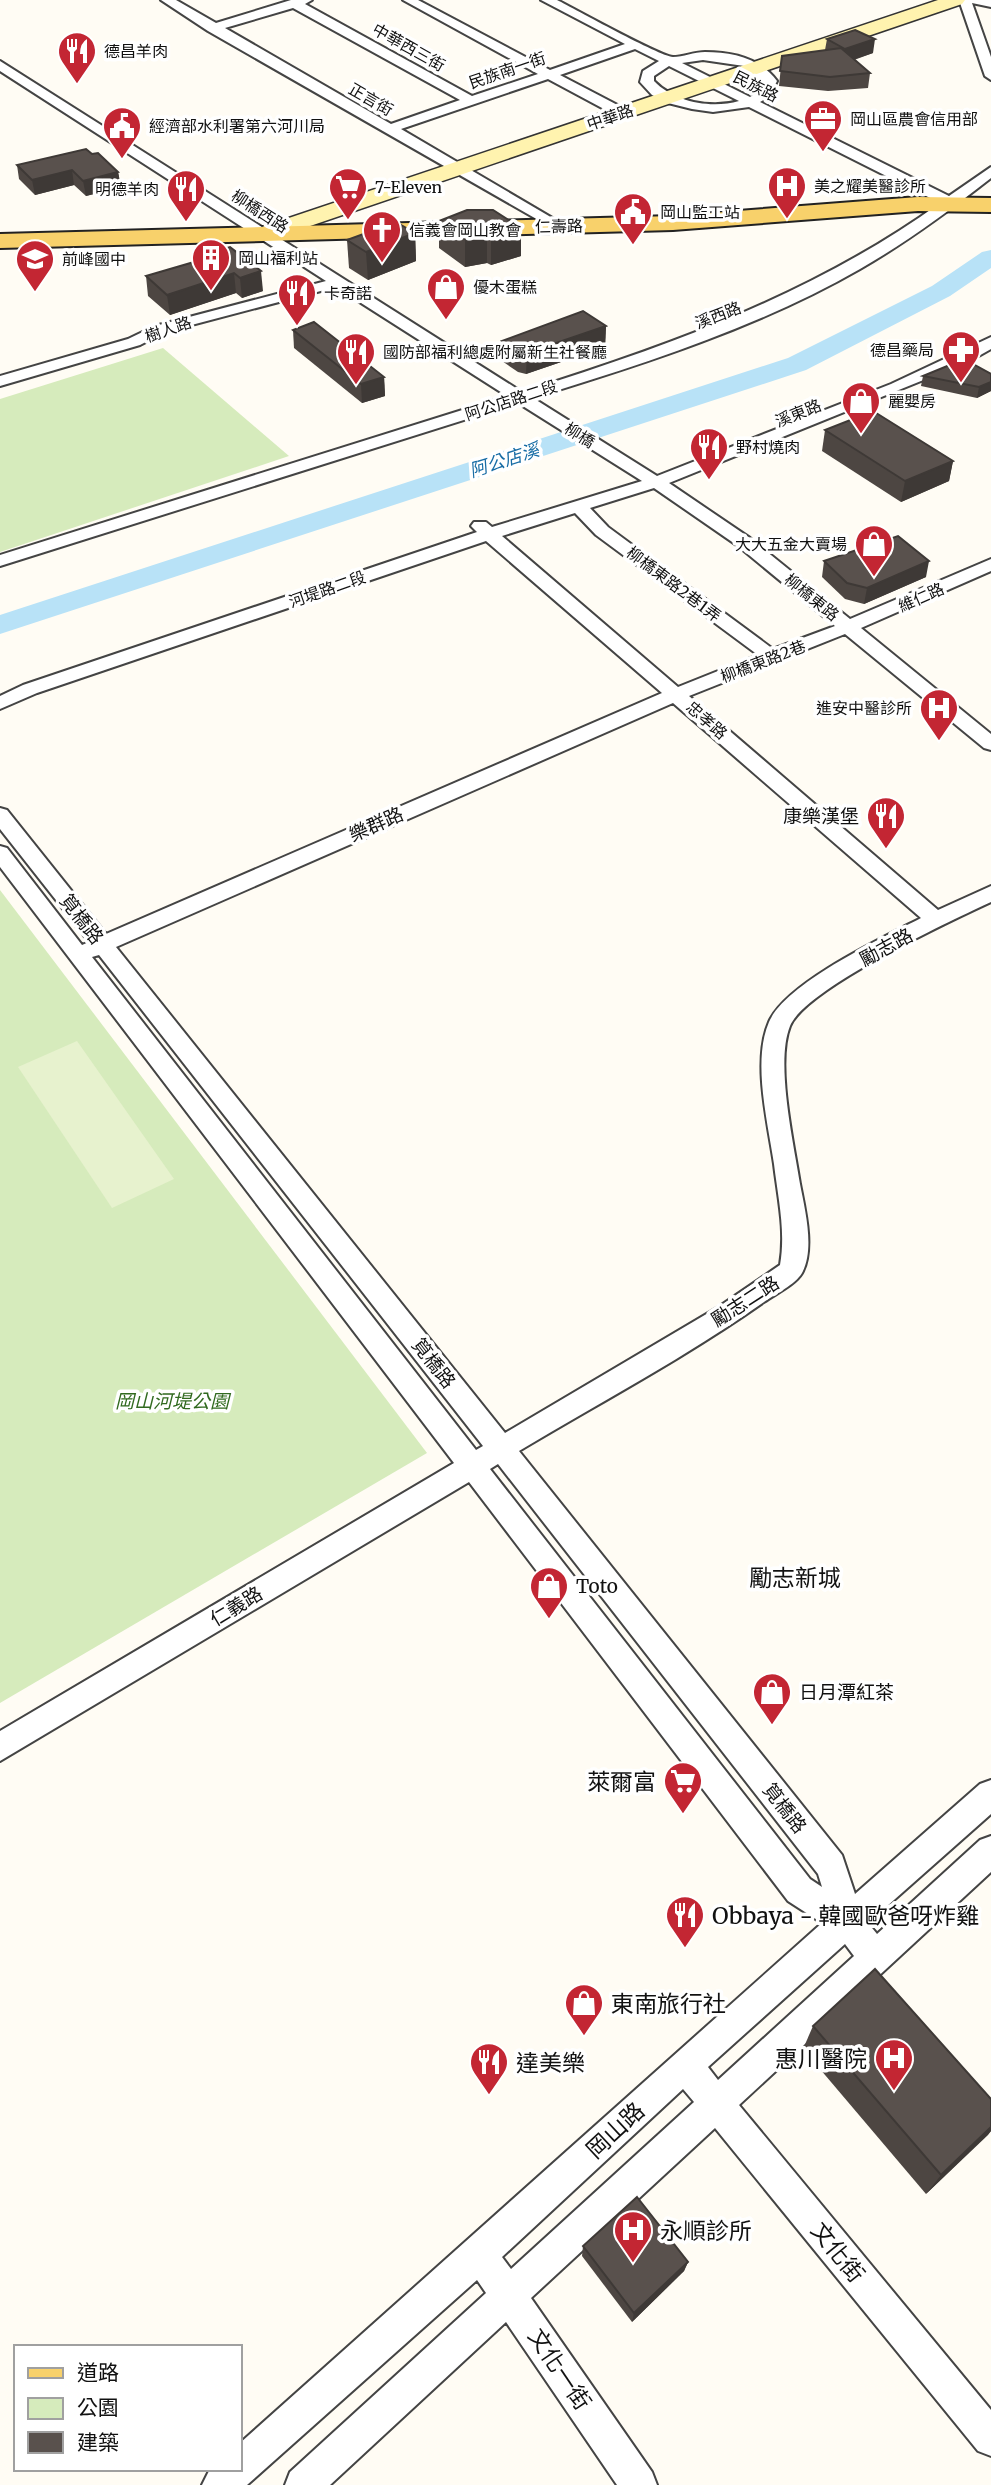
<svg xmlns="http://www.w3.org/2000/svg" width="991" height="2485" viewBox="0 0 991 2485" font-family="Merriweather,'Noto Sans TC',serif">
	<style>
		.green { fill: #d6ebbc }
		.pitch { fill: #e7f2ce }
		.lines { fill: none; stroke-linecap: round; stroke-linejoin: round }
		.river { fill: #b8e2f7; fill-rule: evenodd }
		.minor-casing { stroke: #444; stroke-width: 4 }
		.secondary-casing { stroke: #333; stroke-width: 3 }
		.primary-casing { stroke: #222; stroke-width: 4 }
		.minor { fill: #fff; fill-rule: evenodd }
		.secondary { fill: #fff3af; fill-rule: evenodd }
		.primary { fill: #f8d16b; fill-rule: evenodd }
		.wall { fill: #4d4642 }
		.shaded-wall { fill: #3e3936 }
		.building { fill: #59514d; stroke: #3e3936; stroke-width: 2 }
		.labels { text-anchor: middle; dominant-baseline: central; stroke-width: 7; stroke-linejoin: round; paint-order: stroke }
		.far-street-label { font-size: 16px; fill: #111; stroke: #fff }
		.far-poi-label { font-size: 16px; fill: #111; stroke: #fff; text-anchor: start }
		.far-water-label { font-size: 18px; font-style: italic; fill: #176ca5; stroke: #fff }
		.poi-label { font-size: 19px; fill: #111; stroke: #fff; text-anchor: start }
		.street-label { font-size: 19px; fill: #111; stroke: #fff }
		.park-label { font-size: 19px; font-style: italic; fill: #316a1f; stroke: #fff }
		.quarter-label { font-size: 23px; fill: #111; stroke: #fff }
		.near-poi-label { font-size: 23px; fill: #111; stroke: #fff; text-anchor: start }
		.near-street-label { font-size: 23px; fill: #111; stroke: #fff }
	</style>
	<rect width="100%" height="100%" fill="#fffcf4"/>
	<!-- green -->
	<g class="green">
		<path d="M163 348 289 456 0 552V399Z"/>
		<path d="M0 890 427 1453 0 1703Z"/>
	</g>
	<!-- pitch -->
	<path class="pitch" d="M77 1041 174 1179 112 1208 18 1067Z"/>
	<g class="lines">
		<!-- river -->
		<path class="river" d="M991 250V268L950 296 806 370 0 634V615L788 358 932 286 982 252Z"/>
		<defs>
			<g id="minor">
				<path d="M161 0H176L216 23 291 0H312L305 4 472 96 538 74 403 0H418L550 70 625 44 541 0H557C575 9 659 56 673 57 683 57 694 52 705 52 732 52 760 58 777 81L769 97 760 102 949 196 991 167V178C949 211 907 242 860 269 759 327 644 364 533 398L657 476 891 384 991 337V349L968 362 669 483 750 538 850 619 991 559V571L861 628 991 734V750L984 748 845 634 689 696 938 910 991 886V902C950 921 805 989 790 1026 775 1063 794 1145 800 1184 805 1210 815 1249 802 1273 795 1285 775 1294 764 1302 686 1357 601 1402 519 1451L842 1855 855 1894 980 1784 991 1780V1814L868 1923 877 1934 980 1840 991 1836V1872L739 2105 991 2410V2456L978 2451 715 2128 531 2298 652 2472 657 2485H617L506 2322 330 2485H285L290 2472 486 2293 477 2280 247 2485H202L210 2469H240V2443L822 1923 788 1901 469 1482 0 1761V1731L454 1463 0 867V846L7 848 82 945 89 942 0 829V808L7 810 106 934 662 693 486 541 37 693 0 709V696L23 685 477 532 471 526 474 522H486L492 527 642 481 518 403 0 566V555L507 396 336 287 165 332 140 345 0 386V376L128 339 155 326 326 281 0 71V61L522 392C669 346 814 294 940 203L749 107 713 112 692 109 668 103 652 95 640 82 643 71 659 61 635 49 560 75 627 110V116H617L548 79 401 129 566 226 559 230 554 229 208 31ZM293 8 460 100 391 124 225 28ZM703 60 744 66 763 81 758 92 750 97 682 63ZM669 66 739 101C711 109 674 102 654 81V76ZM654 488 738 546 835 626 773 649 608 527 590 508ZM575 513 596 535 758 655 678 687 502 536ZM673 703 921 918C882 938 786 983 769 1022 752 1061 768 1123 774 1164 778 1198 786 1231 780 1265L720 1306 505 1433 116 947ZM99 955 483 1446 476 1450 92 957ZM498 1464 818 1874 822 1887 810 1879 490 1469ZM845 1944 854 1956 718 2080 708 2067ZM683 2089 694 2102 511 2269 502 2257Z"/>
				<path d="M959 0H991V7L972 3 991 57V80L985 76Z"/>
			</g>
			<path id="secondary" d="M938 0H965L962 4 272 239H256L253 234 256 229Z"/>
			<path id="primary" d="M918 197 991 198V212L918 211 673 230 0 248V234L673 216Z"/>
		</defs>
		<!-- minor casing -->
		<use href="#minor" class="minor-casing"/>
		<!-- secondary casing -->
		<use href="#secondary" class="secondary-casing"/>
		<!-- primary casing -->
		<use href="#primary" class="primary-casing"/>
		<!-- minor -->
		<use href="#minor" class="minor"/>
		<!-- secondary -->
		<use href="#secondary" class="secondary"/>
		<!-- primary -->
		<use href="#primary" class="primary"/>
	</g>
	<!-- wall -->
	<g class="wall">
		<path d="M827 39 873 53 854 60 870 73 868 88 828 91 779 86 782 56 825 50Z"/>
		<path d="M92 154 118 172 121 187 86 196 74 185 35 195 19 179 17 165Z"/>
		<path d="M467 210 521 256 491 265 487 263 465 267 439 248V221Z"/>
		<path d="M415 233 416 261 368 280 349 268 347 240Z"/>
		<path d="M207 254 263 291 242 298 236 293 170 315 148 296 146 276 208 258Z"/>
		<path d="M606 326 605 347 526 374 518 372 502 361V341Z"/>
		<path d="M293 330 384 377 385 396 362 403 294 348Z"/>
		<path d="M991 374V391L977 398 921 386 923 376Z"/>
		<path d="M825 430 953 461 949 481 901 502 822 451Z"/>
		<path d="M824 561 926 577 864 604 845 599 822 577Z"/>
		<path d="M813 2026 991 2099V2131L926 2194 803 2049Z"/>
		<path d="M583 2246 688 2262 684 2271 632 2322 582 2256Z"/>
	</g>
	<!-- shaded-wall -->
	<g class="shaded-wall">
		<path d="M875 39 873 53 843 63 845 49Z"/>
		<path d="M72 170 74 185 35 195 32 180Z"/>
		<path d="M118 172 121 187 86 196 83 181Z"/>
		<path d="M521 228V256L491 265V238Z"/>
		<path d="M415 233 416 261 368 280 366 252Z"/>
		<path d="M487 235V263L465 267V239Z"/>
		<path d="M261 271 263 291 242 298 240 278Z"/>
		<path d="M234 273 236 293 170 315 167 295Z"/>
		<path d="M606 326 605 347 526 374 527 353Z"/>
		<path d="M384 377 385 396 362 403 361 384Z"/>
		<path d="M991 382V391L977 398 979 387Z"/>
		<path d="M953 461 949 481 901 502 905 481Z"/>
		<path d="M929 561 926 577 864 604 867 588Z"/>
		<path d="M991 2127V2131L988 2135 926 2194 941 2175Z"/>
		<path d="M688 2262 684 2271 632 2322 634 2313Z"/>
	</g>
	<!-- building -->
	<g class="building">
		<path d="M855 30 875 39 845 49 827 39Z"/>
		<path d="M841 48 870 73 830 77 780 71 782 56Z"/>
		<path d="M86 149 92 154 98 153 118 172 83 181 72 170 32 180 17 165Z"/>
		<path d="M467 210H493L521 228 491 238 487 235 465 239 439 221Z"/>
		<path d="M396 222 415 233 366 252 347 240Z"/>
		<path d="M230 247 261 271 240 278 234 273 167 295 146 276 211 257 207 254Z"/>
		<path d="M583 311 606 326 527 353 519 352 502 341Z"/>
		<path d="M314 322 384 377 361 384 293 330Z"/>
		<path d="M964 359 991 374V382L979 387 923 376Z"/>
		<path d="M873 411 953 461 905 481 825 430Z"/>
		<path d="M898 536 929 561 867 588 847 583 824 561Z"/>
		<path d="M875 1969 991 2099V2127L941 2175 813 2026Z"/>
		<path d="M637 2197 688 2262 634 2313 583 2246Z"/>
	</g>
	<!-- icons -->
	<defs>
		<symbol id="restaurant-pin" viewBox="-11 -11 22 30"><path d="M0 17L-7.5 6A9.5 9.5 0 1 1 7.5 6Z" fill="#c32633" stroke="#fff"/><path d="M-5-6h1v4h1v-4h1v4h1v-4h1v5L-1.5 .5V6h-2V.5L-5-1ZM5-6V6H3V1.5H1.5Q1.5-4 5-6Z" fill="#fff"/></symbol>
		<symbol id="office-pin" viewBox="-11 -11 22 30"><path d="M0 17L-7.5 6A9.5 9.5 0 1 1 7.5 6Z" fill="#c32633" stroke="#fff"/><path d="M-6-3h4V-5.5h4V-3h4V5H-6ZM-1-4.5V-3h2v-1.5ZM-6 0V1H6V0Z" fill="#fff"/></symbol>
		<symbol id="civic-pin" viewBox="-11 -11 22 30"><path d="M0 17L-7.5 6A9.5 9.5 0 1 1 7.5 6Z" fill="#c32633" stroke="#fff"/><path d="M-.6-6.5H3V-4.5H.6V-3L4-1V1h2V6H-6V1h2V-1L-.6-3ZM-1.2 2.5V6h2.4V2.5Z" fill="#fff"/></symbol>
		<symbol id="hospital-pin" viewBox="-11 -11 22 30"><path d="M0 17L-7.5 6A9.5 9.5 0 1 1 7.5 6Z" fill="#c32633" stroke="#fff"/><path d="M-5-5h3v3.5h4V-5h3V5h-3V1.5h-4V5h-3Z" fill="#fff"/></symbol>
		<symbol id="supermarket-pin" viewBox="-11 -11 22 30"><path d="M0 17L-7.5 6A9.5 9.5 0 1 1 7.5 6Z" fill="#c32633" stroke="#fff"/><path d="M-6-5.5h2.5l.6 2H6L4.5 2H-2.5L-4.4-4H-6ZM-1.5 3.2a1.3 1.3 0 1 0 .1 0ZM3 3.2a1.3 1.3 0 1 0 .1 0Z" fill="#fff"/></symbol>
		<symbol id="church-pin" viewBox="-11 -11 22 30"><path d="M0 17L-7.5 6A9.5 9.5 0 1 1 7.5 6Z" fill="#c32633" stroke="#fff"/><path d="M-1.2-6h2.4v3.5h3.3v2.4h-3.3V6h-2.4V-.1h-3.3v-2.4h3.3Z" fill="#fff"/></symbol>
		<symbol id="building-pin" viewBox="-11 -11 22 30"><path d="M0 17L-7.5 6A9.5 9.5 0 1 1 7.5 6Z" fill="#c32633" stroke="#fff"/><path d="M-4-6H4V6H1V3H-1V6H-4ZM-2.5-4.3h1.7v1.8h-1.7ZM.8-4.3h1.7v1.8H.8ZM-2.5-1h1.7V.8h-1.7ZM.8-1h1.7V.8H.8Z" fill="#fff"/></symbol>
		<symbol id="school-pin" viewBox="-11 -11 22 30"><path d="M0 17L-7.5 6A9.5 9.5 0 1 1 7.5 6Z" fill="#c32633" stroke="#fff"/><path d="M0-5L7-2L0 1L-7-2ZM-4 1L0 2.5L4 1V4Q0 6-4 4Z" fill="#fff"/></symbol>
		<symbol id="shop-pin" viewBox="-11 -11 22 30"><path d="M0 17L-7.5 6A9.5 9.5 0 1 1 7.5 6Z" fill="#c32633" stroke="#fff"/><path d="M-5-2.5h2.3a2.7 3.5 0 0 1 5.4 0H5L5.5 6h-11ZM-1.5-2.5h3a1.5 2.3 0 0 0-3 0Z" fill="#fff"/></symbol>
		<symbol id="pharmacy-pin" viewBox="-11 -11 22 30"><path d="M0 17L-7.5 6A9.5 9.5 0 1 1 7.5 6Z" fill="#c32633" stroke="#fff"/><path d="M-2-6h4v4h4v4h-4v4h-4v-4h-4v-4h4Z" fill="#fff"/></symbol>
	</defs>
	<g fill-rule="evenodd">
		<use href="#restaurant-pin" x="55" y="29" width="44" height="60"/>
		<use href="#office-pin" x="801" y="97" width="44" height="60"/>
		<use href="#civic-pin" x="100" y="104" width="44" height="60"/>
		<use href="#hospital-pin" x="765" y="164" width="44" height="60"/>
		<use href="#supermarket-pin" x="326" y="165" width="44" height="60"/>
		<use href="#restaurant-pin" x="164" y="167" width="44" height="60"/>
		<use href="#civic-pin" x="611" y="190" width="44" height="60"/>
		<use href="#church-pin" x="360" y="208" width="44" height="60"/>
		<use href="#building-pin" x="189" y="236" width="44" height="60"/>
		<use href="#school-pin" x="13" y="237" width="44" height="60"/>
		<use href="#shop-pin" x="424" y="265" width="44" height="60"/>
		<use href="#restaurant-pin" x="275" y="271" width="44" height="60"/>
		<use href="#pharmacy-pin" x="939" y="328" width="44" height="60"/>
		<use href="#restaurant-pin" x="334" y="330" width="44" height="60"/>
		<use href="#shop-pin" x="839" y="379" width="44" height="60"/>
		<use href="#restaurant-pin" x="687" y="425" width="44" height="60"/>
		<use href="#shop-pin" x="852" y="522" width="44" height="60"/>
		<use href="#hospital-pin" x="917" y="686" width="44" height="60"/>
		<use href="#restaurant-pin" x="864" y="794" width="44" height="60"/>
		<use href="#shop-pin" x="527" y="1564" width="44" height="60"/>
		<use href="#shop-pin" x="750" y="1670" width="44" height="60"/>
		<use href="#supermarket-pin" x="661" y="1759" width="44" height="60"/>
		<use href="#restaurant-pin" x="663" y="1893" width="44" height="60"/>
		<use href="#shop-pin" x="562" y="1981" width="44" height="60"/>
		<use href="#hospital-pin" x="872" y="2036" width="44" height="60"/>
		<use href="#restaurant-pin" x="467" y="2040" width="44" height="60"/>
		<use href="#hospital-pin" x="611" y="2208" width="44" height="60"/>
	</g>
	<g class="labels">
		<!-- far-street labels -->
		<g class="far-street-label">
			<text transform="translate(409 47) rotate(29)">中華西三街</text>
			<text transform="translate(507 70) rotate(-19)">民族南一街</text>
			<text transform="translate(756 86) rotate(27)">民族路</text>
			<text transform="translate(371 99) rotate(30)">正言街</text>
			<text transform="translate(610 117) rotate(-19)">中華路</text>
			<text transform="translate(260 211) rotate(33)">柳橋西路</text>
			<text transform="translate(559 226) rotate(-1)">仁壽路</text>
			<text transform="translate(718 315) rotate(-21)">溪西路</text>
			<text transform="translate(168 329) rotate(-19)">樹人路</text>
			<text transform="translate(511 400) rotate(-18)">阿公店路二段</text>
			<text transform="translate(798 413) rotate(-22)">溪東路</text>
			<text transform="translate(580 435) rotate(32)">柳橋</text>
			<text transform="translate(674 584) rotate(37)">柳橋東路2巷1弄</text>
			<text transform="translate(327 589) rotate(-19)">河堤路二段</text>
			<text transform="translate(812 597) rotate(39)">柳橋東路</text>
			<text transform="translate(921 597) rotate(-24)">維仁路</text>
			<text transform="translate(763 661) rotate(-21)">柳橋東路2巷</text>
			<text transform="translate(707 720) rotate(41)">忠孝路</text>
		</g>
		<!-- far-poi labels -->
		<g class="far-poi-label">
			<text x="104" y="51">德昌羊肉</text>
			<text x="850" y="119">岡山區農會信用部</text>
			<text x="149" y="126">經濟部水利署第六河川局</text>
			<text x="814" y="186">美之耀美醫診所</text>
			<text x="375" y="187">7-Eleven</text>
			<text x="159" y="189" text-anchor="end">明德羊肉</text>
			<text x="660" y="212">岡山監工站</text>
			<text x="409" y="230">信義會岡山教會</text>
			<text x="238" y="258">岡山福利站</text>
			<text x="62" y="259">前峰國中</text>
			<text x="473" y="287">優木蛋糕</text>
			<text x="324" y="293">卡奇諾</text>
			<text x="934" y="350" text-anchor="end">德昌藥局</text>
			<text x="383" y="352">國防部福利總處附屬新生社餐廳</text>
			<text x="888" y="401">麗嬰房</text>
			<text x="736" y="447">野村燒肉</text>
			<text x="847" y="544" text-anchor="end">大大五金大賣場</text>
			<text x="912" y="708" text-anchor="end">進安中醫診所</text>
		</g>
		<!-- far-water labels -->
		<g class="far-water-label">
			<text transform="translate(504 460) rotate(-18)">阿公店溪</text>
		</g>
		<!-- poi labels -->
		<g class="poi-label">
			<text x="859" y="816" text-anchor="end">康樂漢堡</text>
			<text x="576" y="1586">Toto</text>
			<text x="799" y="1692">日月潭紅茶</text>
		</g>
		<!-- street labels -->
		<g class="street-label">
			<text transform="translate(376 824) rotate(-24)">樂群路</text>
			<text transform="translate(82 919) rotate(52)">筧橋路</text>
			<text transform="translate(886 947) rotate(-29)">勵志路</text>
			<text transform="translate(745 1301) rotate(-33)">勵志二路</text>
			<text transform="translate(434 1363) rotate(52)">筧橋路</text>
			<text transform="translate(236 1606) rotate(-31)">仁義路</text>
			<text transform="translate(785 1808) rotate(52)">筧橋路</text>
		</g>
		<!-- park labels -->
		<g class="park-label">
			<text x="172" y="1401">岡山河堤公園</text>
		</g>
		<!-- quarter labels -->
		<g class="quarter-label">
			<text x="795" y="1577">勵志新城</text>
		</g>
		<!-- near-poi labels -->
		<g class="near-poi-label">
			<text x="656" y="1781" text-anchor="end">萊爾富</text>
			<text x="712" y="1915">Obbaya - 韓國歐爸呀炸雞</text>
			<text x="611" y="2003">東南旅行社</text>
			<text x="867" y="2058" text-anchor="end">惠川醫院</text>
			<text x="516" y="2062">達美樂</text>
			<text x="660" y="2230">永順診所</text>
		</g>
		<!-- near-street labels -->
		<g class="near-street-label">
			<text transform="translate(615 2130) rotate(-43)">岡山路</text>
			<text transform="translate(838 2252) rotate(51)">文化街</text>
			<text transform="translate(560 2369) rotate(56)">文化一街</text>
		</g>
	</g>
	<!-- legend -->
	<rect x="14" y="2345" width="228" height="126" fill="#ffffff" stroke="#a0a0a0" stroke-width="2"/>
	<rect x="28" y="2368" width="35" height="10" fill="#f8d16b" stroke="#a0a0a0" stroke-width="2"/>
	<text x="77" y="2380" font-size="21" fill="#111111">道路</text>
	<rect x="28" y="2398" width="35" height="21" fill="#d6ebbc" stroke="#a0a0a0" stroke-width="2"/>
	<text x="77" y="2415" font-size="21" fill="#111111">公園</text>
	<rect x="28" y="2432" width="35" height="21" fill="#59514d" stroke="#a0a0a0" stroke-width="2"/>
	<text x="77" y="2450" font-size="21" fill="#111111">建築</text>
</svg>
